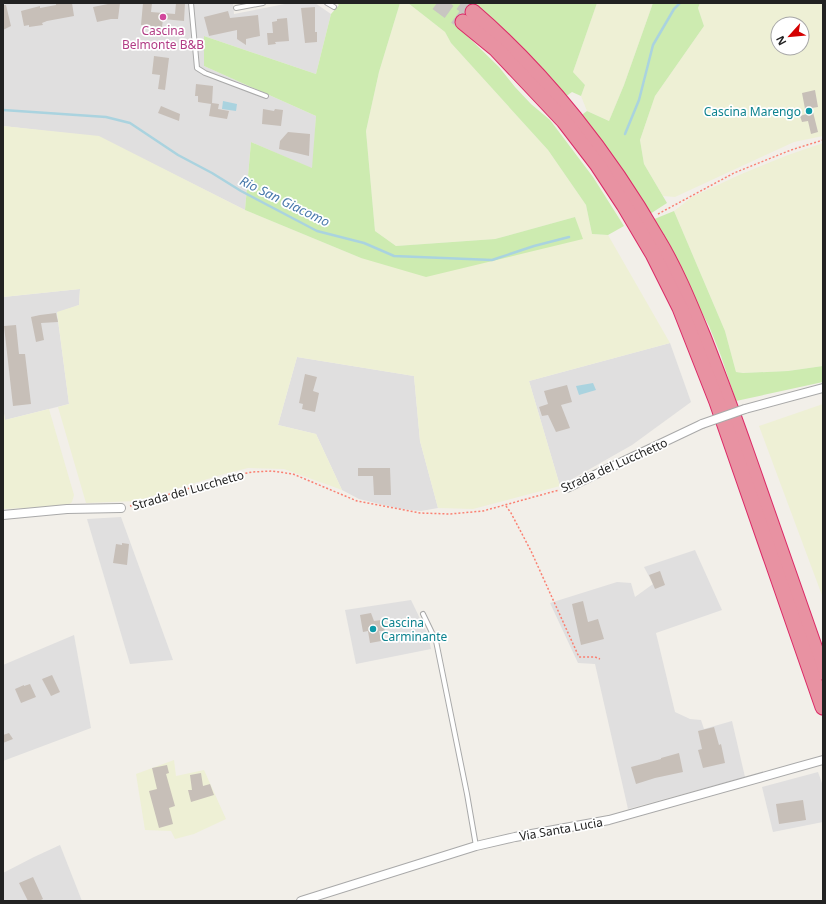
<svg xmlns="http://www.w3.org/2000/svg" width="826" height="904" viewBox="0 0 826 904" font-family="'Noto Sans',sans-serif">
	<style>
		.residential { fill: #e0dfdf }
		.farmland { fill: #eef0d5; fill-rule: evenodd }
		.grass { fill: #cdebb0 }
		.water { fill: #aad3df }
		.lines { fill: none; stroke-linecap: round; stroke-linejoin: round }
		.stream { stroke: #aad3df; stroke-width: 2.5 }
		.building { fill: #c7bfb8 }
		.highway-tunnel { stroke: #c8c6c1; stroke-width: 15; stroke-dasharray: 15 8; stroke-linecap: butt }
		.lane-casing { stroke: #a9a9a9; stroke-width: 6 }
		.street-casing { stroke: #a9a9a9; stroke-width: 10 }
		.highway-casing { stroke: #dc2a67; stroke-width: 17 }
		.path { stroke: #fa8072; stroke-width: 1.5; stroke-dasharray: 2 2; stroke-linecap: butt }
		.lane { stroke: #fff; stroke-width: 4 }
		.street { stroke: #fff; stroke-width: 8 }
		.highway { stroke: #e892a2; stroke-width: 15 }
		.street-bridge-casing { stroke: #a9a9a9; stroke-width: 10; stroke-linecap: butt }
		.street-bridge { stroke: #fff; stroke-width: 8 }
		.hotel-dot { fill: #d1479c; stroke: #fff; stroke-width: 1.5 }
		.culture-dot { fill: #0f9aa8; stroke: #fff; stroke-width: 1.5 }
		.labels { text-anchor: middle; dominant-baseline: central; stroke-width: 3.5; stroke-linejoin: round; paint-order: stroke }
		.hotel-label { font-size: 12px; fill: #b23c85; stroke: #fff }
		.culture-label { font-size: 12px; fill: #0d838f; stroke: #fff; text-anchor: end }
		.street-label { font-size: 12px; fill: #222; stroke: #fff }
		.water-label { font-size: 13px; font-style: italic; fill: #4a7aab; stroke: #fff }
	</style>
	<rect width="100%" height="100%" fill="#f2efe9"/>
	<!-- residential -->
	<g class="residential">
		<path d="M3 3H233L234 14 290 3H315L331 14 316 74 204 36V66L316 116 313 169 251 142 245 210 99 137 3 126Z"/>
		<path d="M80 289 79 305 57 313 69 404 5 420 3 407V297Z"/>
		<path d="M670 343 691 402 632 445 560 486 529 381Z"/>
		<path d="M297 357 414 376 420 441 438 508 421 511 400 509 359 499 342 490 316 434 278 425Z"/>
		<path d="M121 517 173 660 130 664 87 519Z"/>
		<path d="M695 550 722 610 656 633 675 712 690 719 701 720 704 729 732 721 745 777 628 809 595 664 578 663 550 603 617 582 631 583 635 597 653 584 644 567Z"/>
		<path d="M411 600 428 635 431 649 356 664 345 610Z"/>
		<path d="M74 635 91 728 3 761V665Z"/>
		<path d="M818 772 823 786V822L773 832 762 787Z"/>
		<path d="M60 845 82 901H3V873L34 857Z"/>
	</g>
	<!-- farmland -->
	<g class="farmland">
		<path d="M400 3H408L445 32 451 43 548 150 586 205 592 234 608 235 670 343 529 381 560 486 473 509 438 508 420 441 414 376 297 357 278 425 316 434 342 490 284 469 248 468 224 474 136 501 86 503 58 407 69 404 57 312 79 305 80 289 3 297V126L99 136 245 210 361 258 582 239 575 217 495 239 396 246 375 231 366 131 379 72Z"/>
		<path d="M597 3H653L624 85 609 121 587 111 581 96 585 85 573 72Z"/>
		<path d="M700 3H823V136L794 142 675 197 663 196 644 164 640 140 655 96 704 26 698 8ZM778 24H802V48H778Z"/>
		<path d="M823 143V366L788 371 743 373 736 372 725 331 674 211 692 197 739 175 788 155Z"/>
		<path d="M823 404V598L759 426Z"/>
		<path d="M3 407 5 420 49 409 74 495 72 502 67 506 3 509Z"/>
		<path d="M174 760 176 776 204 770 226 819 194 834 175 839 171 831 145 830 136 774Z"/>
	</g>
	<!-- grass -->
	<g class="grass">
		<path d="M336 3H400L379 72 366 131 375 231 396 246 495 239 575 217 583 239 426 277 361 258 245 210 251 142 312 168 316 116 204 66V36L316 74 331 14 339 5Z"/>
		<path d="M408 3H597L573 72 585 85 581 96 572 92 565 97 526 52 475 5 457 26 499 67 515 87 531 104 550 120 593 177 624 226 608 235 592 234 586 205 548 150 451 43 445 32Z"/>
		<path d="M653 3H700L698 8 704 26 655 96 640 140 644 164 667 203 650 214 579 117 587 111 609 121 624 85Z"/>
		<path d="M674 211 725 331 736 372 743 373 788 371 823 366V382L736 401 721 356 709 326 652 220Z"/>
	</g>
	<!-- water -->
	<g class="water">
		<path d="M223 101 237 104 236 111 222 109Z"/>
		<path d="M593 383 596 390 579 395 576 386Z"/>
	</g>
	<g class="lines">
		<!-- stream -->
		<g class="stream">
			<path d="M3 110 106 117 130 123 178 155 212 173 241 191 317 231 364 243 394 256 492 260 534 246 569 237"/>
			<path d="M625 134 639 100 653 45 674 9 680 3"/>
		</g>
	</g>
	<!-- building -->
	<g class="building">
		<path d="M56 3H72L74 16 47 21 42 23 43 25 29 27V25L24 26 21 11 40 6V8L56 5Z"/>
		<path d="M113 3H120L118 19H111L97 22 93 7Z"/>
		<path d="M143 3H152L151 12 175 14 176 3H185L184 21 163 19 162 27 141 25Z"/>
		<path d="M3 5H6L11 26 3 30Z"/>
		<path d="M315 7V32H317V42L305 43 301 8Z"/>
		<path d="M228 11 230 18 258 15 260 36 246 39V45L237 39V30L209 36 204 17Z"/>
		<path d="M287 18 289 41 275 42 276 44 268 45 267 33H273L272 22 277 21V19Z"/>
		<path d="M154 56 169 58 165 90 158 89 160 75 152 74Z"/>
		<path d="M196 84 213 86 212 103 219 104 218 109 229 111 227 119 209 116 211 104 198 102V96H195Z"/>
		<path d="M815 90 818 107 812 108 818 132 811 134 808 121 802 122 800 116 806 114 802 93Z"/>
		<path d="M161 106 180 114 179 121 158 113Z"/>
		<path d="M263 109 274 111 275 109 283 110 281 126 262 124Z"/>
		<path d="M288 132 310 134 309 156 279 149 280 141Z"/>
		<path d="M56 313 58 322 41 323 44 340 36 342 31 317 40 315Z"/>
		<path d="M16 325 19 354H25L31 404 13 406 4 326Z"/>
		<path d="M305 374 317 377 313 391 319 393 315 412 302 409 303 404 299 403Z"/>
		<path d="M567 385 572 402 561 405 570 428 556 432 548 415 542 416 539 407 548 404 544 391Z"/>
		<path d="M358 468H390L391 495H374L373 476H358Z"/>
		<path d="M122 543 129 544 127 565 113 563 116 544 122 545Z"/>
		<path d="M660 571 665 585 655 589 649 575Z"/>
		<path d="M583 601 588 622 598 619 604 639 581 645 572 604Z"/>
		<path d="M371 613 374 621 381 620 385 631H379L381 641 370 643 368 631 363 632 360 615Z"/>
		<path d="M52 675 60 692 51 696 42 679Z"/>
		<path d="M30 684 36 697 21 703 15 689 24 685V686Z"/>
		<path d="M714 727 719 745 721 744 725 763 703 768 698 750 702 749 698 731Z"/>
		<path d="M9 733 13 739 3 743V735Z"/>
		<path d="M679 753 683 772 655 778 636 784 631 767 661 759V758Z"/>
		<path d="M167 765 169 773 166 774 175 806 169 808 173 824 159 828 149 791 157 789 152 768Z"/>
		<path d="M201 773 203 786 210 784 214 795 191 802 188 790H192L190 775Z"/>
		<path d="M803 800 806 820 779 824 776 804Z"/>
		<path d="M33 877 43 899 39 901H28L19 883Z"/>
	</g>
	<g class="lines">
		<!-- highway-tunnel -->
		<g class="highway-tunnel">
			<path d="M437 3 463 22"/>
			<path d="M461 3 473 12"/>
		</g>
		<defs>
			<g id="lane">
				<path d="M191 3 197 68 205 73 266 96"/>
				<path d="M327 3 334 7"/>
				<path d="M236 8 263 3"/>
				<path d="M423 614 436 641 467 794 476 846"/>
			</g>
			<g id="street">
				<path d="M745 409 823 388"/>
				<path d="M567 488 702 424"/>
				<path d="M3 515 67 509 121 508"/>
				<path d="M301 901 476 846 515 837 609 820 823 760"/>
			</g>
			<g id="highway">
				<path d="M473 12C546 75 609 155 657 239 676 270 690 305 704 339 718 375 732 412 745 449 771 524 797 598 823 672"/>
				<path d="M463 22 496 49 564 121 597 164 624 205 653 254 680 308 717 402 823 707"/>
			</g>
		</defs>
		<!-- lane casing -->
		<use href="#lane" class="lane-casing"/>
		<!-- street casing -->
		<use href="#street" class="street-casing"/>
		<!-- highway casing -->
		<use href="#highway" class="highway-casing"/>
		<!-- path -->
		<g class="path">
			<path d="M658 214 734 173 791 150 823 140"/>
			<path d="M130 506 227 477 252 472 272 471 293 474 357 501 420 513 450 514 483 511 559 490"/>
			<path d="M506 506 511 513 531 551 579 657H595L600 659"/>
		</g>
		<!-- lane -->
		<use href="#lane" class="lane"/>
		<!-- street -->
		<use href="#street" class="street"/>
		<!-- highway -->
		<use href="#highway" class="highway"/>
		<defs>
			<path id="street-bridge" d="M702 424 745 409"/>
		</defs>
		<!-- street-bridge casing -->
		<use href="#street-bridge" class="street-bridge-casing"/>
		<!-- street-bridge -->
		<use href="#street-bridge" class="street-bridge"/>
	</g>
	<!-- markers -->
	<circle class="hotel-dot" cx="163" cy="17" r="4"/>
	<g class="culture-dot">
		<circle cx="809" cy="111" r="4"/>
		<circle cx="373" cy="629" r="4"/>
	</g>
	<g class="labels">
		<!-- hotel labels -->
		<g class="hotel-label">
			<text x="163" y="30">Cascina<tspan x="163" dy="14">Belmonte B&amp;B</tspan></text>
		</g>
		<!-- culture labels -->
		<g class="culture-label">
			<text x="801" y="111">Cascina Marengo</text>
			<text x="381" y="622" text-anchor="start">Cascina<tspan x="381" dy="14">Carminante</tspan></text>
		</g>
		<!-- street labels -->
		<g class="street-label">
			<text transform="translate(614 465) rotate(-24)">Strada del Lucchetto</text>
			<text transform="translate(188 490) rotate(-16)">Strada del Lucchetto</text>
			<text transform="translate(561 829) rotate(-10)">Via Santa Lucia</text>
		</g>
		<!-- water labels -->
		<g class="water-label">
			<text transform="translate(285 201) rotate(26)">Rio San Giacomo</text>
		</g>
	</g>
	<!-- border -->
	<rect width="826" height="904" fill="none" stroke="#222222" stroke-width="8"/>
	<!-- north arrow -->
	<g transform="translate(790 36) rotate(243)"><circle r="19" fill="#ffffff" stroke="#a7a7a7"/>
	<path d="M0-3L7 15L0 10L-7 15Z" fill="#d40000"/>
	<text y="-6" font-size="11" font-weight="bold" text-anchor="middle" fill="#222222">N</text>
	</g>
</svg>
